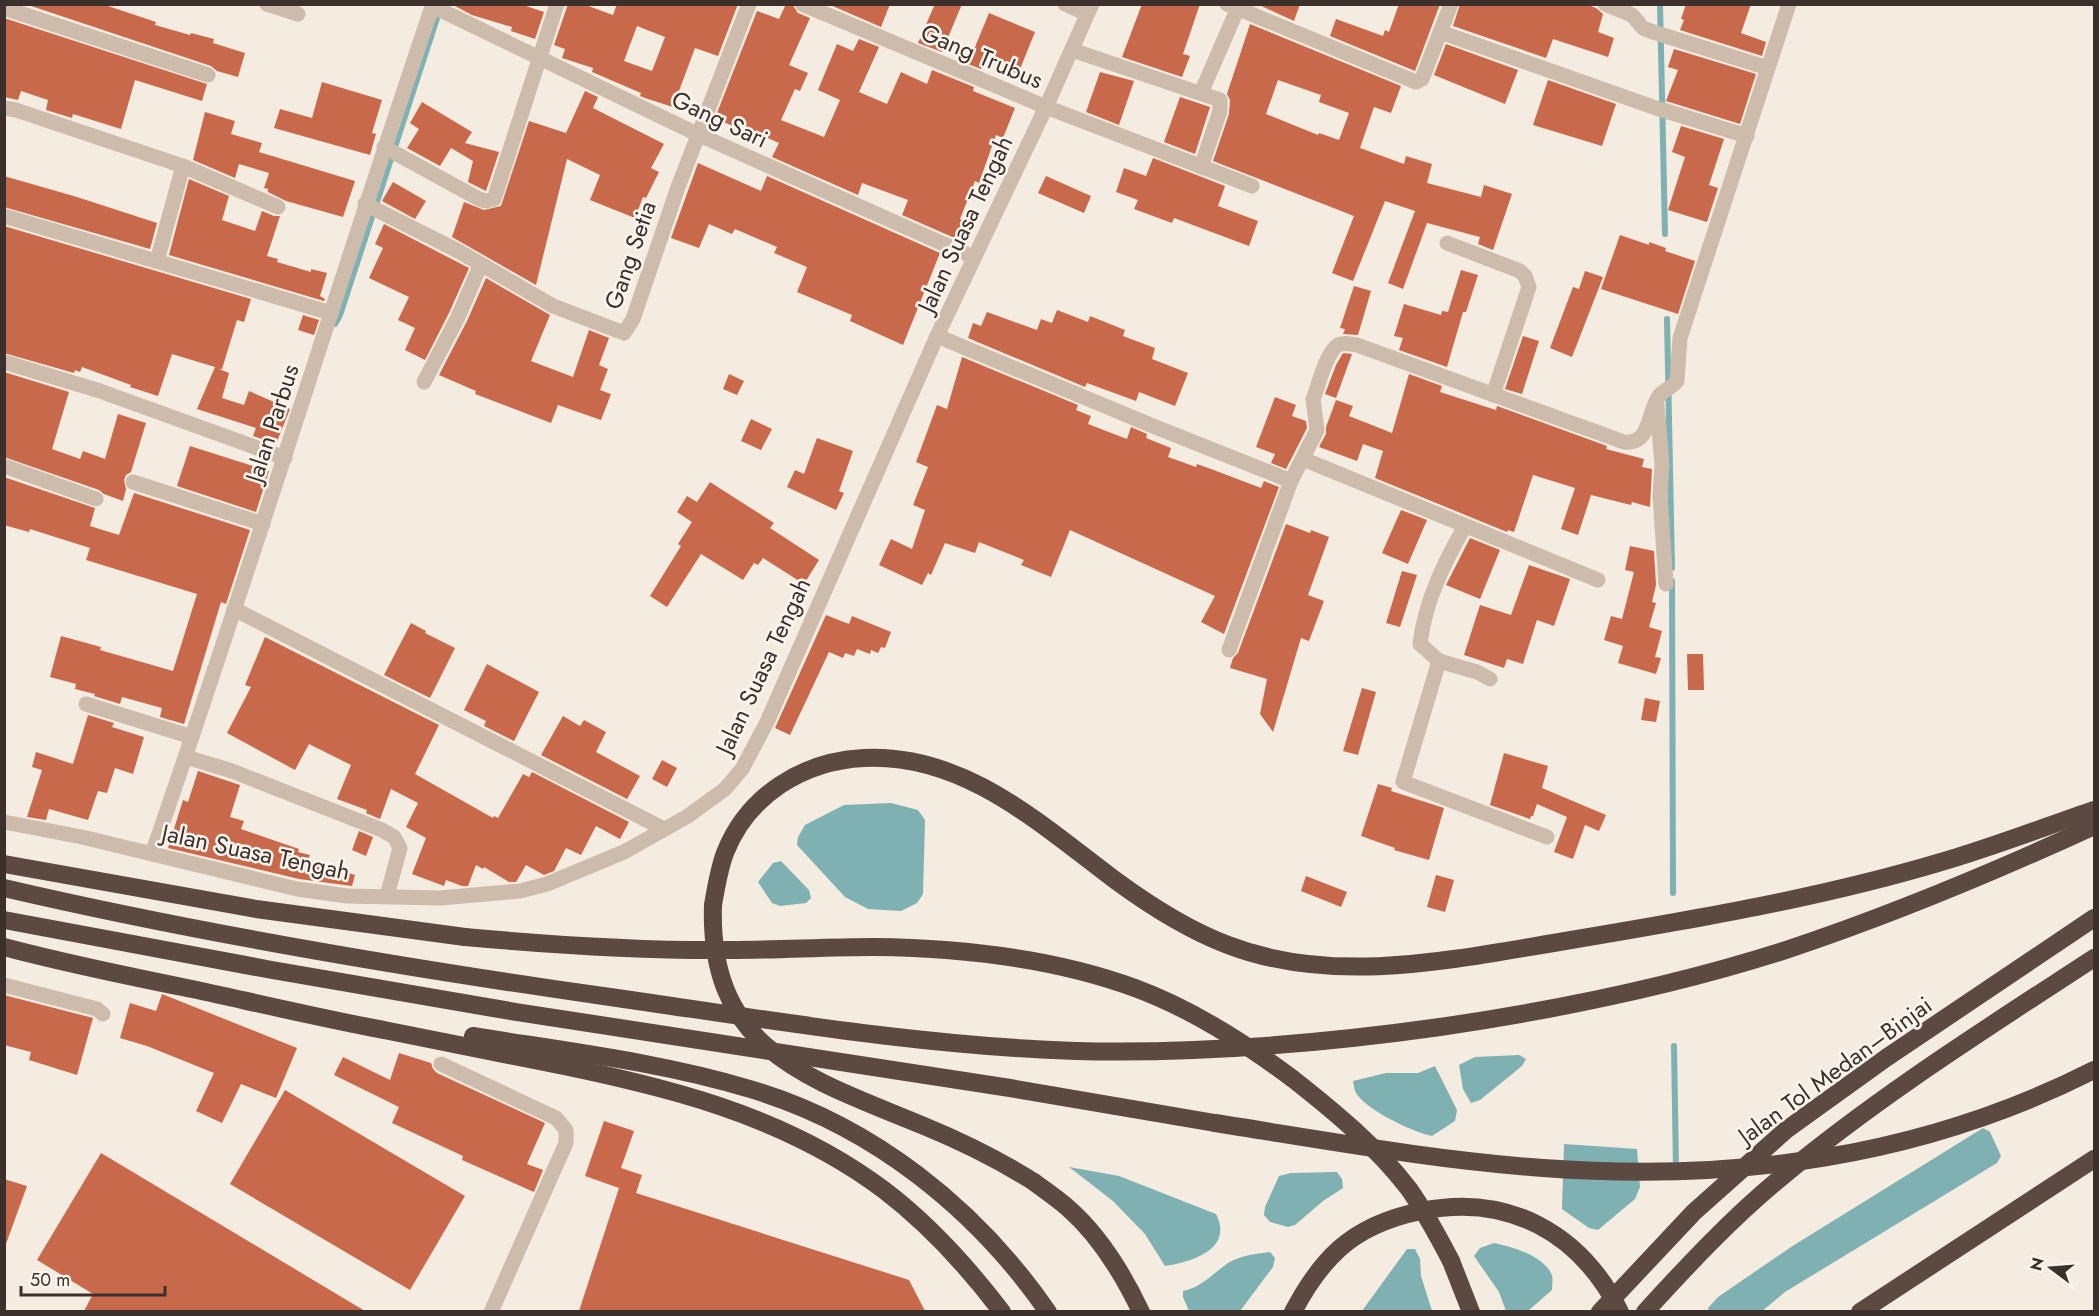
<svg xmlns="http://www.w3.org/2000/svg" width="2099" height="1316" viewBox="0 0 2099 1316" font-family="Jost,sans-serif">
	<style>
		.water { fill: #7fb0b2 }
		.lines { fill: none; stroke-linecap: round; stroke-linejoin: round }
		.stream { stroke: #7fb0b2; stroke-width: 6 }
		.building { fill: #c8694b; fill-rule: evenodd }
		.minor { stroke: #cdbbac; stroke-width: 15 }
		.motorway { stroke: #5c4a42; stroke-width: 18 }
		.motorway-bridge { stroke: #5c4a42; stroke-width: 18 }
		.labels { text-anchor: middle; dominant-baseline: central; stroke-width: 5; stroke-linejoin: round; paint-order: stroke }
		.street-label { font-size: 24px; fill: #3b302b; stroke: #fbf5ee }
	</style>
	<rect width="100%" height="100%" fill="#f4ebe1"/>
	<!-- water -->
	<g class="water">
		<path d="M891 803 918 810 925 820 923 894 917 903 901 911 868 909 845 897 797 845 798 837 805 825 844 805Z"/>
		<path d="M781 861 809 890 811 898 806 903 780 906 772 903 758 882 773 863Z"/>
		<path d="M1519 1055 1526 1059 1522 1066 1480 1100 1471 1103 1463 1089 1459 1065 1475 1057Z"/>
		<path d="M1435 1066 1457 1110 1455 1121 1432 1136C1413 1132 1363 1109 1355 1091 1354 1088 1354 1085 1353 1081L1386 1073H1418Z"/>
		<path d="M1983 1128 1990 1132 2001 1156 1997 1163 1785 1292 1762 1311H1709L1708 1308 1718 1297 1791 1247Z"/>
		<path d="M1564 1144 1637 1149 1640 1187 1635 1199 1598 1230 1589 1228 1562 1209Z"/>
		<path d="M1069 1167 1119 1176 1216 1214C1234 1249 1192 1262 1165 1266L1145 1234 1113 1201Z"/>
		<path d="M1337 1172 1342 1179 1343 1188 1323 1201 1295 1225 1288 1227 1270 1222 1264 1215 1265 1207 1279 1176 1291 1173Z"/>
		<path d="M1494 1243C1513 1247 1544 1256 1552 1275 1553 1279 1552 1286 1552 1290L1528 1311H1506L1499 1292 1474 1256 1480 1248Z"/>
		<path d="M1407 1249H1415L1420 1259 1421 1276 1432 1311H1362Z"/>
		<path d="M1270 1252 1275 1258 1273 1267 1240 1311H1189L1183 1297V1291C1200 1288 1214 1273 1228 1263 1242 1255 1255 1254 1270 1252Z"/>
	</g>
	<g class="lines">
		<!-- stream -->
		<g class="stream">
			<path d="M1660 4 1665 234"/>
			<path d="M1667 319 1672 568"/>
			<path d="M335 324 340 315 440 9"/>
			<path d="M1672 581 1673 893"/>
			<path d="M1674 1046 1676 1169"/>
		</g>
	</g>
	<!-- building -->
	<g class="building">
		<path d="M25 4H102L156 22 155 25 190 35 191 33 214 39 213 43 245 53 238 77 217 71 211 66Z"/>
		<path d="M451 4H520L544 12 535 39 511 31 512 27 472 15Z"/>
		<path d="M568 4H583L613 15 617 4H738L718 56 695 48 673 107 645 98 640 96 641 93 592 72 593 68 562 58 565 49 554 45ZM637 26 665 37 652 71 624 61Z"/>
		<path d="M786 4H792L798 13 810 18 789 65 808 73 800 91 795 89 781 120 824 137 840 100 818 90 837 44 853 51 859 39 879 47 859 92 887 104 901 72 927 84 932 70 974 87 973 91 1015 108 1003 138 996 135 979 183 975 181 960 219 964 221 957 239 902 215 908 200 862 183 858 195 772 157 779 143 738 125 737 128 715 118 757 11 779 19Z"/>
		<path d="M828 4H890L881 27Z"/>
		<path d="M935 4H962L942 52 918 43Z"/>
		<path d="M1142 4H1200L1183 54 1190 56 1182 77 1122 57Z"/>
		<path d="M1257 4H1300L1294 21Z"/>
		<path d="M1399 4H1440L1415 71 1330 36 1336 19 1383 36 1385 30 1389 32Z"/>
		<path d="M1460 4H1586L1596 8 1603 14 1598 32 1614 38 1608 57 1553 39 1546 58 1453 26Z"/>
		<path d="M1686 4H1751L1741 33 1766 42 1762 56 1680 30 1684 20 1681 19Z"/>
		<path d="M989 13 1035 32 1018 74 985 60 981 69 968 64Z"/>
		<path d="M4 18 207 84 202 101 135 80 121 129 73 114 72 118 46 110 48 100 21 91 18 100 4 97Z"/>
		<path d="M1250 24 1401 86 1391 113 1374 107 1360 148 1404 164 1406 156 1432 164 1427 183 1481 197 1484 185 1512 194 1493 250 1478 244 1480 237 1427 223 1403 289 1388 283 1415 211 1385 201 1353 281 1332 273 1354 216 1213 161 1229 114 1230 100 1227 94ZM1278 80 1321 95 1319 102 1349 113 1339 140 1319 133 1318 135 1266 114Z"/>
		<path d="M1446 44 1518 70 1505 104 1434 75Z"/>
		<path d="M1674 49 1756 74 1740 124 1666 101 1678 70 1668 67Z"/>
		<path d="M1100 72 1134 81 1119 125 1086 112Z"/>
		<path d="M1548 80 1616 104 1602 146 1533 125Z"/>
		<path d="M322 82 382 100 372 133 376 134 370 155 274 128 280 109 312 118Z"/>
		<path d="M585 91 598 97 593 108 664 144 651 168 659 172 646 198 643 197 635 218 590 200 600 175 567 159 536 285 452 237 464 202 484 210 501 206 529 121 566 133Z"/>
		<path d="M1180 97 1210 107 1195 154 1164 142Z"/>
		<path d="M422 102 472 132 465 143 499 152 486 191 468 182 473 161 451 148 440 166 407 148 419 129 410 123Z"/>
		<path d="M205 112 235 121 231 134 262 143 259 152 355 181 343 217 286 201 268 192V189L264 188 269 173 239 164 235 178 193 160Z"/>
		<path d="M1681 126 1724 139 1709 185 1718 188 1707 222 1668 210 1685 157 1672 152Z"/>
		<path d="M1153 158 1225 186 1218 206 1258 221 1249 246 1174 218 1172 223 1134 209 1138 200 1116 192 1124 168 1146 176Z"/>
		<path d="M698 163 761 191 767 176 940 253 903 345 850 321 852 315 797 292 807 267 774 253 777 247 735 229 732 234 709 224 699 248 671 238Z"/>
		<path d="M4 176 77 197 157 223 150 249 4 207Z"/>
		<path d="M1046 176 1091 196 1084 213 1038 193Z"/>
		<path d="M189 179 229 196 222 220 255 231 262 211 274 216H280L267 256 278 259 277 262 311 272V269L327 273 320 296 325 299 324 301 169 255Z"/>
		<path d="M393 182 426 201 415 219 382 201Z"/>
		<path d="M384 224 469 268 449 313 425 360 405 350 415 328 398 320 409 297 369 278 383 248 375 244Z"/>
		<path d="M4 226 251 299 244 322 237 320 222 369H219L229 373 222 398 244 405 249 391 290 409 276 444 253 436 256 428 197 409 215 367 172 354 158 396 130 387 131 385 82 367 80 372 75 370 74 373 4 353Z"/>
		<path d="M1620 235 1649 245V242L1666 248 1665 251 1695 261 1678 314 1601 289Z"/>
		<path d="M1461 270 1478 275 1466 312H1463L1447 367 1399 350 1403 338 1394 336 1404 304 1441 315 1442 311 1448 312Z"/>
		<path d="M1585 271 1603 277 1572 357 1550 348 1573 287 1579 289Z"/>
		<path d="M486 278 550 315 531 361 573 377 589 330 609 338 599 365 608 369 600 390 611 394 601 420 558 405 551 423 475 394 476 391 439 375 467 321Z"/>
		<path d="M1354 286 1371 291 1358 335 1343 334 1345 329 1340 328Z"/>
		<path d="M1057 310 1088 322 1090 316 1125 330 1123 336 1155 348 1152 359 1188 373 1175 406 1139 392 1136 401 1087 383 1085 387 968 338 973 323 981 326 987 312 1037 330 1041 319 1052 323Z"/>
		<path d="M303 315 319 320 314 335 298 330Z"/>
		<path d="M1523 336 1539 341 1522 394 1505 389Z"/>
		<path d="M1343 353 1352 354 1336 398 1325 394 1336 365Z"/>
		<path d="M962 357 1078 405 1076 410 1091 416 1088 424 1127 439 1131 427 1147 434 1146 438 1171 448 1168 457 1196 467 1197 464 1211 469 1261 488 1264 481 1279 487 1224 634 1201 622 1215 596 1070 530 1051 577 1021 565 1024 560 979 542 975 553 945 543 931 575 928 573 922 585 879 565 891 539 912 549 925 510 913 505 928 467 916 462 937 405 947 409Z"/>
		<path d="M4 372 69 392 52 449 80 459 83 451 105 459 118 414 146 423 131 472 126 475 124 480 126 489 123 501 104 494 99 490 4 457Z"/>
		<path d="M729 374 744 381 737 395 723 389Z"/>
		<path d="M1409 374 1442 386 1440 392 1496 410 1497 406 1607 446 1606 449 1644 459 1642 467 1652 469 1650 507 1632 502 1631 505 1591 495 1578 535 1561 529 1575 488 1533 475 1514 532 1508 530 1507 532 1375 478 1383 451 1363 444 1357 461 1319 447 1326 434V427L1336 400 1353 406 1349 416 1392 433Z"/>
		<path d="M1275 397 1296 405 1292 416 1306 421 1307 428 1286 469 1271 463 1275 454 1256 447Z"/>
		<path d="M751 419 772 429 761 450 741 441Z"/>
		<path d="M817 438 853 451 839 491 844 493 836 510 787 487 795 470 804 474Z"/>
		<path d="M190 446 269 471 256 512 177 486Z"/>
		<path d="M4 477 95 508 90 526 119 535 134 493 250 530 226 604 221 602 184 724 160 717 162 708 122 697 120 704 94 696 95 694 75 689 76 684 50 677 61 636 101 647 100 650 173 671 197 594 86 560 90 548 30 529 29 532 4 525Z"/>
		<path d="M710 482 774 523 770 528 819 560 804 584 763 558 758 565 754 563 743 580 701 554 667 607 650 596 681 546 678 544 692 522 677 512 687 496 697 502Z"/>
		<path d="M1401 510 1427 520 1408 564 1382 553Z"/>
		<path d="M1286 524 1310 533 1311 530 1329 537 1308 595 1324 601 1309 641 1301 638 1273 732 1260 714 1267 679 1230 668 1233 658 1238 653Z"/>
		<path d="M1470 538 1500 550 1480 599 1446 585Z"/>
		<path d="M1630 546 1654 551 1656 585 1652 602 1656 603 1649 627 1662 631 1655 657 1661 658 1656 674 1618 663 1623 646 1604 640 1611 616 1622 619 1634 572 1625 570Z"/>
		<path d="M1529 565 1570 579 1554 626 1537 620 1523 664 1507 659 1504 668 1464 655 1480 605 1511 615Z"/>
		<path d="M1402 571 1417 575 1400 627 1386 623Z"/>
		<path d="M826 615 849 624 852 616 891 632 885 648 881 647 878 653 871 650 870 654 857 649 854 656 845 653 843 658 829 652 790 735 775 728Z"/>
		<path d="M411 623 426 631 425 633 455 648 430 698 384 675Z"/>
		<path d="M265 637 439 725 415 774 493 818 494 816 498 818 523 774 529 777 532 772 629 822 620 839 596 826 581 855 566 848 554 871 544 875 526 865 516 882H509L484 867 483 869 476 865 468 886H462L446 880 444 886 412 874 426 838 406 827 418 803 391 789 380 819 366 813 367 810 337 799 351 765 309 744 295 770 227 733 251 687 245 685Z"/>
		<path d="M1687 654H1703L1704 690H1688Z"/>
		<path d="M487 664 539 692 514 741 484 726 486 721 464 710Z"/>
		<path d="M1362 688 1376 692 1358 755 1343 751Z"/>
		<path d="M1645 698 1660 701 1656 722 1641 720Z"/>
		<path d="M88 715 114 723 112 727 144 737 133 774 115 768 107 793 98 791 88 820 49 809 46 820 27 817 42 770 32 767 36 752 73 764Z"/>
		<path d="M563 716 580 726 584 720 606 732 596 752 640 776 627 799 541 755Z"/>
		<path d="M1504 753 1548 766 1542 788 1606 815 1599 831 1585 825 1573 859 1554 852 1567 817 1537 804 1533 816H1531L1530 819 1490 805Z"/>
		<path d="M662 760 677 768 667 787 652 779Z"/>
		<path d="M198 771 240 785 230 817 244 821 241 829 299 849 298 852 310 855 308 860 355 875 352 886 299 879 168 848 183 800 188 802Z"/>
		<path d="M1378 784 1392 788 1391 791 1444 808 1429 860 1394 850 1395 848 1361 836Z"/>
		<path d="M359 831 373 837 366 856 352 850Z"/>
		<path d="M1436 875 1454 880 1445 912 1427 907Z"/>
		<path d="M1306 876 1347 892 1341 907 1301 891Z"/>
		<path d="M162 994 297 1048 276 1098 241 1084 222 1123 196 1111 214 1073 147 1046 120 1038 130 1003 156 1011Z"/>
		<path d="M4 995 93 1018 77 1075 29 1060 31 1052 4 1045Z"/>
		<path d="M399 1053 431 1063 433 1069 437 1073 545 1123 527 1164 543 1170 534 1192 462 1160 463 1156 392 1123 399 1107 334 1075 343 1057 390 1080Z"/>
		<path d="M285 1090 465 1196 410 1290 230 1184Z"/>
		<path d="M604 1121 634 1131 621 1168 642 1175 636 1193 909 1280 925 1311H579L619 1188 585 1176Z"/>
		<path d="M101 1153 365 1311H84L93 1294 37 1260Z"/>
		<path d="M4 1179 27 1186 6 1244H4Z"/>
	</g>
	<g class="lines">
		<!-- minor -->
		<g class="minor">
			<path d="M267 4 298 14"/>
			<path d="M802 4 1046 107 1252 186"/>
			<path d="M1065 4 1087 14"/>
			<path d="M1227 4 1416 82 1422 79 1451 4"/>
			<path d="M1605 4 1632 15 1643 28 1653 32 1768 68"/>
			<path d="M432 6 697 134 973 257"/>
			<path d="M4 8 208 75"/>
			<path d="M1440 32 1656 108 1747 136"/>
			<path d="M1072 50 1220 100V111L1201 167"/>
			<path d="M1201 93 1237 10"/>
			<path d="M4 108 16 110 183 166 278 207"/>
			<path d="M384 147 479 199 486 201 494 199 557 4"/>
			<path d="M365 204 460 252 553 306 624 333 633 319 678 187 749 4"/>
			<path d="M4 216 331 313"/>
			<path d="M1447 243 1520 271 1525 276 1529 287 1493 395"/>
			<path d="M157 261 183 166"/>
			<path d="M937 336 1153 426 1291 481 1317 430 1313 399 1315 394C1319 382 1327 352 1338 345 1343 342 1351 344 1357 345L1624 442C1651 445 1647 413 1659 396 1663 390 1672 388 1677 381L1680 338 1789 4"/>
			<path d="M4 362 100 391 285 458"/>
			<path d="M424 382 458 317 481 264"/>
			<path d="M1657 405 1662 464 1660 496 1666 584"/>
			<path d="M1303 459 1598 580"/>
			<path d="M4 466 96 499"/>
			<path d="M133 482 263 524"/>
			<path d="M1465 526C1444 563 1425 601 1420 644L1439 661 1477 672 1490 679"/>
			<path d="M234 609 664 829"/>
			<path d="M1229 650 1291 481"/>
			<path d="M1439 661 1403 782 1547 837"/>
			<path d="M86 704 192 737"/>
			<path d="M186 757 232 771 382 830 394 837 400 848 387 896"/>
			<path d="M4 822 82 837 297 889 347 896 440 898 520 891 547 884 624 852 688 816 725 789 742 769 767 722 937 336 1046 107 1092 4"/>
			<path d="M152 854C250 572 337 287 433 4"/>
			<path d="M4 985 97 1009 103 1014"/>
			<path d="M441 1064 556 1118 566 1130V1143L491 1312"/>
		</g>
		<!-- motorway -->
		<g class="motorway">
			<path d="M4 864 256 909 465 937"/>
			<path d="M4 888C206 935 412 969 617 998 770 1020 922 1046 1076 1051 1198 1054 1319 1044 1440 1027 1556 1010 1674 986 1786 950 1891 915 1994 872 2094 826"/>
			<path d="M713 905C716 887 719 869 725 853 748 795 803 761 864 758 964 753 1040 824 1115 880 1149 905 1188 930 1228 945 1337 987 1460 958 1571 940 1696 919 1820 898 1941 862 1993 847 2044 827 2094 810"/>
			<path d="M4 920 272 970 516 1012 1010 1088 1215 1123"/>
			<path d="M4 947C68 964 132 977 197 990 261 1004 325 1019 389 1031 439 1041 489 1051 539 1061 661 1085 783 1114 884 1190 930 1225 967 1266 1002 1312"/>
			<path d="M473 1036C566 1051 660 1062 750 1089 872 1125 976 1208 1048 1312"/>
			<path d="M1034 1182C1046 1191 1058 1199 1068 1208 1100 1236 1123 1274 1141 1312"/>
			<path d="M1451 1261 1471 1312"/>
			<path d="M1600 1312 1694 1212 1786 1130 1886 1058 2094 918"/>
			<path d="M1645 1312C1687 1266 1730 1220 1778 1180 1877 1097 1987 1028 2094 958"/>
			<path d="M1860 1312 2094 1159"/>
		</g>
		<!-- motorway-bridge -->
		<g class="motorway-bridge">
			<path d="M713 905C708 1052 811 1079 924 1126 963 1142 999 1160 1034 1182"/>
			<path d="M465 937C554 945 642 951 730 950 778 950 826 947 874 947 962 948 1053 958 1135 988 1192 1009 1245 1043 1293 1079 1335 1112 1376 1146 1409 1189 1425 1212 1438 1236 1451 1261"/>
			<path d="M1215 1123C1324 1140 1433 1160 1543 1168 1736 1182 1920 1158 2094 1070"/>
			<path d="M1293 1312C1305 1289 1319 1267 1339 1249 1361 1229 1392 1217 1421 1211 1508 1193 1581 1233 1620 1312"/>
		</g>
	</g>
	<g class="labels">
		<!-- street labels -->
		<g class="street-label">
			<text transform="translate(982 56) rotate(23)">Gang Trubus</text>
			<text transform="translate(720 119) rotate(25)">Gang Sari</text>
			<text transform="translate(965 224) rotate(-65)">Jalan Suasa Tengah</text>
			<text transform="translate(630 255) rotate(-71)">Gang Setia</text>
			<text transform="translate(272 423) rotate(-72)">Jalan Parbus</text>
			<text transform="translate(763 666) rotate(-65)">Jalan Suasa Tengah</text>
			<text transform="translate(256 852) rotate(12)">Jalan Suasa Tengah</text>
			<text transform="translate(1835 1070) rotate(-36)">Jalan Tol Medan–Binjai</text>
		</g>
	</g>
	<!-- border -->
	<rect width="2099" height="1316" fill="none" stroke="#3b302b" stroke-width="12"/>
	<!-- north arrow -->
	<g transform="translate(2051 1268) rotate(286)" stroke="#fbf5ee" stroke-width="4.5" paint-order="stroke">
	<path d="M0-4.5L10 22L0 15L-10 22Z" fill="#3b302b"/>
	<text y="-9" font-size="16" font-weight="bold" text-anchor="middle" fill="#3b302b">N</text>
	</g>
	<!-- scale -->
	<path d="M21 1286v9h144v-9" fill="none" stroke="#3b302b" stroke-width="3"/>
	<text x="30" y="1286" font-size="18" fill="#3b302b" stroke="#fbf5ee" stroke-width="4.5" paint-order="stroke">50 m</text>
</svg>
